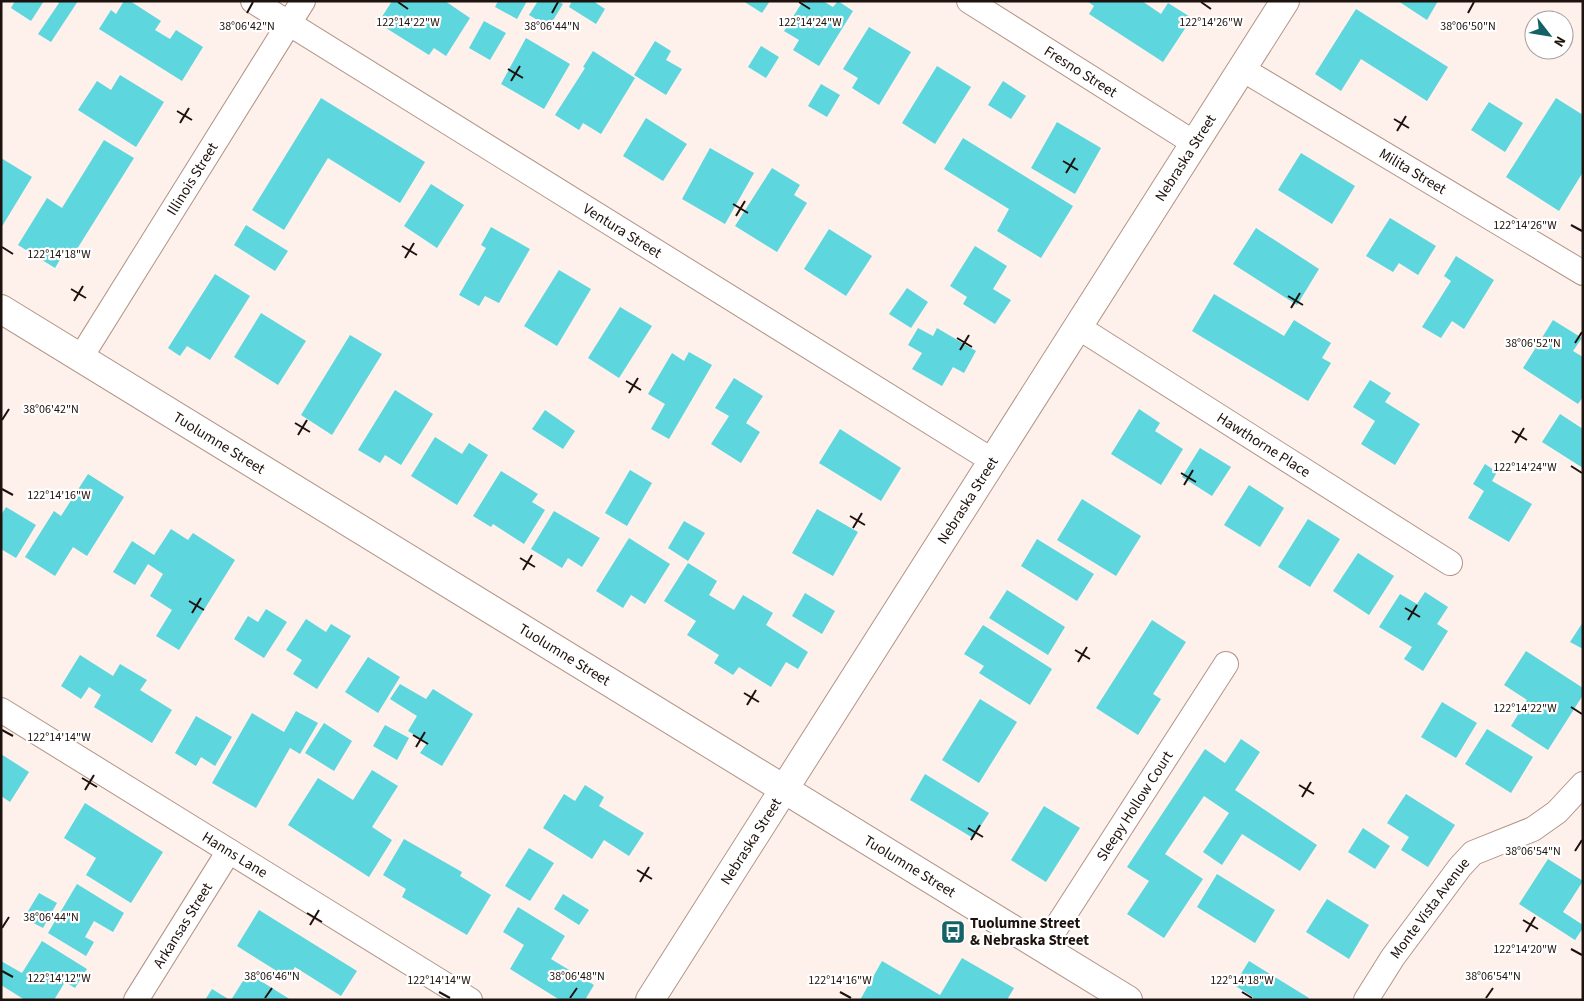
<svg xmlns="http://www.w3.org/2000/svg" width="1584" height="1001" viewBox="0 0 1584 1001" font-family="'Source Sans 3',sans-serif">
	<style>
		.building { fill: #5dd6de }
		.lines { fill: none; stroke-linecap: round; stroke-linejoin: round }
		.street-casing { stroke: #b29487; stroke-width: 26 }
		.secondary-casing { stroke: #b29487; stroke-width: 30 }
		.street { stroke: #fff; stroke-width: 24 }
		.secondary { stroke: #fff; stroke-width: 28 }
		.ticks { fill: none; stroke: #1d120d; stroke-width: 2 }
		.labels { text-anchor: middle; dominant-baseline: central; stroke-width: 4.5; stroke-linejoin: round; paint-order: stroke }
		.street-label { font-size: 15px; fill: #1d120d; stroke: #fff }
		.poi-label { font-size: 15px; font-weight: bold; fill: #1d120d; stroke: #fff; text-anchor: start }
		.ticks-label { font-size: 12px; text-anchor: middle; fill: #1d120d; stroke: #fff; stroke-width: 4.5; stroke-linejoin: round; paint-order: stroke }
	</style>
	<rect width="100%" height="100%" fill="#fef1eb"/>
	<!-- building -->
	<g class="building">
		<path d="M15 1H44L31 21 11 8Z"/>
		<path d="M56 1H78L51 42 38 34 59 3Z"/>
		<path d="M124 1H130L161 21 155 30 170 39 176 30 203 47 182 81 99 29 111 10 116 14Z"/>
		<path d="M392 1H445L470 18 446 56 434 48 429 55 378 23Z"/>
		<path d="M498 1H527L517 19 495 7Z"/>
		<path d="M538 1H558L563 4 549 27 529 15Z"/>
		<path d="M572 1H593L605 9 596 24 569 7Z"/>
		<path d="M743 1H770L762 13Z"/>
		<path d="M803 1H823L833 7 838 1 853 11 819 66 793 50 799 40 784 31Z"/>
		<path d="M1087 1H1142L1161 14 1168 3 1192 18 1163 62 1089 14 1094 6Z"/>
		<path d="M1398 1H1438L1427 20Z"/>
		<path d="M1356 9 1448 67 1427 101 1361 59 1341 91 1315 74Z"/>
		<path d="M484 21 506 33 490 60 469 48Z"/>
		<path d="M869 27 911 52 879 105 852 88 858 78 843 69Z"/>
		<path d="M526 38 570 64 544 109 501 84Z"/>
		<path d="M655 41 671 51 666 60 682 69 666 95 634 75Z"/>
		<path d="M761 46 779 57 766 78 748 67Z"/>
		<path d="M593 51 635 78 601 134 583 123 579 130 555 115 585 68 583 67Z"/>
		<path d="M937 66 971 87 935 144 902 123Z"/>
		<path d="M120 75 164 102 136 147 78 110 97 81 111 90Z"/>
		<path d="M1003 81 1026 96 1011 119 988 105Z"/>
		<path d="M821 84 840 95 827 117 808 106Z"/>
		<path d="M321 98 425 162 400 203 328 158 284 230 252 210Z"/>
		<path d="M1556 98 1583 115V172L1559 211 1506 177Z"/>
		<path d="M1489 102 1523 123 1505 152 1471 130Z"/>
		<path d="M646 118 687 144 663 181 623 156Z"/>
		<path d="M1057 122 1101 148 1075 194 1031 168Z"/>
		<path d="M963 138 1073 206 1041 258 997 231 1009 209 944 169Z"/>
		<path d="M104 140 134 158 72 257 64 253 55 268 18 245 47 198 62 208Z"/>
		<path d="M710 148 754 173 725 224 682 199Z"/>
		<path d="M1301 153 1355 186 1332 224 1278 190Z"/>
		<path d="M1 158 32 177 1 228Z"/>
		<path d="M772 168 800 185 794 195 807 203 777 252 735 226Z"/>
		<path d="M431 184 464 205 437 248 404 226Z"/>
		<path d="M1390 218 1436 246 1418 275 1399 263 1393 272 1366 256Z"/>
		<path d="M246 225 288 251 275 271 234 245Z"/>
		<path d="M491 227 530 249 499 303 485 296 479 306 459 295 486 248 481 245Z"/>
		<path d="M1256 228 1319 269 1297 305 1233 264Z"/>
		<path d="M829 229 872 256 846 296 804 269Z"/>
		<path d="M975 246 1007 266 993 289 1011 300 995 324 963 304 967 297 950 286Z"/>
		<path d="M1456 256 1494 280 1464 329 1452 321 1441 338 1422 327 1451 281 1444 276Z"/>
		<path d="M559 270 591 289 557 346 524 326Z"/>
		<path d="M215 274 250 296 210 360 187 346 180 356 168 348Z"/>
		<path d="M907 288 928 302 911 328 889 314Z"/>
		<path d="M1214 294 1284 336 1294 320 1331 343 1322 358 1331 363 1308 401 1192 331Z"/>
		<path d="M620 307 652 326 619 378 588 358Z"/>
		<path d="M261 313 306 341 278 385 234 357Z"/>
		<path d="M1553 320 1582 338 1573 351 1583 357V397L1578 404 1523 368Z"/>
		<path d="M918 328 933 336 937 328 976 351 964 373 953 367 942 386 912 369 922 353 908 345Z"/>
		<path d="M350 335 382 354 332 435 301 415Z"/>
		<path d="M689 352 712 365 669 439 651 429 665 404 648 394 672 353 684 361Z"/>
		<path d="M734 378 763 396 746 423 760 432 741 463 711 444 729 416 715 408Z"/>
		<path d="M1370 380 1391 393 1385 402 1420 424 1395 465 1361 444 1375 421 1353 407Z"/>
		<path d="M395 390 433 414 401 465 385 455 380 463 358 450Z"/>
		<path d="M1139 409 1160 423 1155 431 1183 449 1161 485 1111 454Z"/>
		<path d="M545 410 575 431 563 449 532 429Z"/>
		<path d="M1560 414 1583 429V468L1542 442Z"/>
		<path d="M840 429 901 468 881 501 819 463Z"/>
		<path d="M435 437 462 454 469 443 488 455 457 505 411 476Z"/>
		<path d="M1200 448 1231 467 1212 496 1182 477Z"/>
		<path d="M1485 464 1497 472 1492 481 1532 504 1509 542 1468 518 1484 491 1473 484Z"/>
		<path d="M630 470 652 483 627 526 605 513Z"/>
		<path d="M501 471 538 494 532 502 545 510 524 544 493 524 491 527 473 516Z"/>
		<path d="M88 474 124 497 87 556 73 547 55 576 25 557 54 511 61 516Z"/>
		<path d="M1249 485 1284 508 1260 547 1224 525Z"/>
		<path d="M1082 499 1141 536 1116 576 1057 540Z"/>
		<path d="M6 507 36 525 16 558 1 549V515Z"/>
		<path d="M817 509 858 532 833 576 792 553Z"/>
		<path d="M554 511 600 538 582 567 568 558 562 568 531 549Z"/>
		<path d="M1308 519 1340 539 1310 587 1278 567Z"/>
		<path d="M684 521 705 533 688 561 668 548Z"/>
		<path d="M171 529 188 540 193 533 235 560 179 650 156 636 172 610 150 596 163 574 148 564 135 585 113 572 132 541 154 555Z"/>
		<path d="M629 538 670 564 645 604 631 595 623 608 596 591Z"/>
		<path d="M1037 539 1094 574 1077 601 1021 566Z"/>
		<path d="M1358 553 1394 576 1369 615 1333 591Z"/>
		<path d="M688 563 717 581 709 595 734 610 743 595 773 613 766 625 808 652 798 669 786 662 771 687 739 667 733 675 714 663 719 655 687 635 696 621 664 601Z"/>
		<path d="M1007 590 1065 627 1048 655 989 618Z"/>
		<path d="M1425 592 1448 607 1437 624 1448 631 1423 671 1404 659 1412 647 1379 627 1400 594 1417 604Z"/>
		<path d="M805 593 835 611 822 634 792 616Z"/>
		<path d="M266 609 287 622 264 658 234 639 248 616 258 622Z"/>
		<path d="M306 619 326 632 331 624 351 636 317 689 293 674 302 660 286 650Z"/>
		<path d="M1152 620 1186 642 1153 694 1161 699 1138 735 1096 708Z"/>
		<path d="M1583 622V649L1570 642Z"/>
		<path d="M983 625 1052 669 1030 705 979 673 984 666 964 654Z"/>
		<path d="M1526 651 1583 688V695L1548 750 1511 726 1527 700 1504 685Z"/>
		<path d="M80 655 113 676 120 664 147 680 140 690 172 710 152 743 94 707 101 695 89 687 81 699 61 686Z"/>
		<path d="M368 657 400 677 378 713 345 692Z"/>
		<path d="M400 684 426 699 433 689 473 714 442 766 420 753 427 743 408 731 417 716 390 699Z"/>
		<path d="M980 699 1017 722 979 783 942 760Z"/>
		<path d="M1442 702 1477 723 1456 758 1421 737Z"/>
		<path d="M296 711 318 723 300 754 290 748 256 808 212 783 252 713 284 732Z"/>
		<path d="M196 716 232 737 215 766 201 757 196 766 175 753Z"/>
		<path d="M324 723 352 741 334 771 305 753Z"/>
		<path d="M385 725 409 738 397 760 373 746Z"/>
		<path d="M1487 729 1533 757 1511 793 1465 764Z"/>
		<path d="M1241 739 1260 752 1235 790 1317 845 1300 871 1242 834 1222 865 1203 852 1229 813 1204 796 1165 854 1203 879 1164 938 1127 914 1149 881 1127 867 1205 749 1225 763Z"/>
		<path d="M1 754 29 772 10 802 1 796Z"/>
		<path d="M372 770 398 786 372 827 392 840 369 877 288 825 318 778 353 800Z"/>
		<path d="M925 774 989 813 973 838 910 800Z"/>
		<path d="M585 785 604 797 599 806 644 833 629 856 604 840 592 859 543 828 564 794 575 801Z"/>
		<path d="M1406 794 1455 825 1428 867 1401 850 1409 837 1387 823Z"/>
		<path d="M85 803 163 852 131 903 86 875 96 858 64 838Z"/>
		<path d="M1044 806 1080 828 1046 882 1011 860Z"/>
		<path d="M1363 828 1390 846 1375 869 1348 852Z"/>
		<path d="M404 839 462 872 460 876 491 895 467 935 402 897 406 889 383 875Z"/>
		<path d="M529 848 554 863 530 901 505 886Z"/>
		<path d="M1548 859 1583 881 1563 912 1583 925V928L1575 940 1519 904Z"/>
		<path d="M1217 874 1275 910 1255 943 1197 907Z"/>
		<path d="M77 884 124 913 113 932 94 921 85 937 94 942 86 956 48 933Z"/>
		<path d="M39 893 57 903 43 928 24 918Z"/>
		<path d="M563 894 589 910 579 925 554 909Z"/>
		<path d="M1327 899 1369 925 1349 959 1306 932Z"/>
		<path d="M518 907 565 936 551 959 594 985 585 1000H560L510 969 524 945 503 932Z"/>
		<path d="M259 910 357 971 341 996 295 967 288 978 237 946Z"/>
		<path d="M42 941 87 969 75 988 65 982 54 1000H25L1 985V961L22 973Z"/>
		<path d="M962 958 1014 988 1007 1000H860L882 961 940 995Z"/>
		<path d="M1249 961 1309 998 1308 1000H1252L1253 997 1234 985Z"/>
		<path d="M248 973 291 1000H231Z"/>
		<path d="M212 989 230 1000H205Z"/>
	</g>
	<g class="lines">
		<defs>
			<g id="street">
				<path id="s1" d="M253 1 993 461"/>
				<path id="s2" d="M969 1 1194 143"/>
				<path id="s3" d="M1242 69 1583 273"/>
				<path id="s4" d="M1078 327 1450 563"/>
				<path id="s5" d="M81 357 303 1"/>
				<path id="s6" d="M1 710 470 1000"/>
				<path id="s7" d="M1043 948 1226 664"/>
				<path id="s8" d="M136 1000 229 851"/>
				<path id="s9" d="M1366 1000 1393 957 1460 867 1473 853 1533 829 1557 812 1583 784"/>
			</g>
			<g id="secondary">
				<path id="s10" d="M1 309 1128 1000"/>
				<path id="s11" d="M650 1000 1285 1"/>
			</g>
		</defs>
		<!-- street casing -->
		<use href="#street" class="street-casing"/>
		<!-- secondary casing -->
		<use href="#secondary" class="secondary-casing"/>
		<!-- street -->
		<use href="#street" class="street"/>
		<!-- secondary -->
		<use href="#secondary" class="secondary"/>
	</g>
	<!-- ticks -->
	<path class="ticks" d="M398 2 408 9M799 2 810 9M1201 2 1211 9M247 13 253 2M552 13 558 2M1468 13 1474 2M508 69 523 78M511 81 520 66M177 111 192 120M1394 119 1409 128M180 123 189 108M1397 131 1406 116M1063 161 1078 170M1066 173 1075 158M733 204 748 213M736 216 745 201M1571 225 1582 231M402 246 417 255M2 247 13 254M405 258 414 243M71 289 86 298M1288 296 1303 305M74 301 83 286M1291 308 1300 293M957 338 972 347M1575 343 1582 332M960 350 969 335M626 381 641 390M629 393 638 378M2 420 9 409M295 423 310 432M1512 431 1527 440M298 435 307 420M1515 443 1524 428M1571 466 1582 473M1181 473 1196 482M1184 485 1193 470M2 489 13 495M850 516 865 525M853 528 862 513M520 558 535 567M523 570 532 555M189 601 204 610M1405 608 1420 617M192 613 201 598M1408 620 1417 605M1075 650 1090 659M1078 662 1087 647M744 693 759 702M747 705 756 690M1571 707 1582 714M2 730 13 736M413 735 428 744M416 747 425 732M82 778 97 787M1299 785 1314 794M85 790 94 775M1302 797 1311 782M968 828 983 837M971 840 980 825M1575 851 1582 840M637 870 652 879M640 882 649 867M307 913 322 922M1523 920 1538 929M310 925 319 910M2 928 9 917M1526 932 1535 917M1571 949 1582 955M2 971 13 977M439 992 450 998M840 992 851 998M1242 992 1252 998M265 998 272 988M570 998 577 988M1486 998 1493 988"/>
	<!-- icons -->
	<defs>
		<symbol id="bus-square" viewBox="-11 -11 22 22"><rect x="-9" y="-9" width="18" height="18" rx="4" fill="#126267" stroke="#fff"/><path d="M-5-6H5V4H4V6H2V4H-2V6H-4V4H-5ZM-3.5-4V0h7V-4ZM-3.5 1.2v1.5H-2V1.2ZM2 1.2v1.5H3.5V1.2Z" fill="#fff"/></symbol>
	</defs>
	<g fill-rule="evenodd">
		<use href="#bus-square" x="939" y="918" width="28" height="28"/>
	</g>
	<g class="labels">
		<!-- street labels -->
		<g class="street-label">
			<text stroke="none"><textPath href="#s2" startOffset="132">Fresno Street</textPath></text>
			<text stroke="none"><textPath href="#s11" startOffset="998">Nebraska Street</textPath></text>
			<text stroke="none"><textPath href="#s3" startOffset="199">Milita Street</textPath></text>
			<text stroke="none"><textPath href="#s5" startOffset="210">Illinois Street</textPath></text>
			<text stroke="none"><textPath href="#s1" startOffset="435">Ventura Street</textPath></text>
			<text stroke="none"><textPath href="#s10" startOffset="256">Tuolumne Street</textPath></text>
			<text stroke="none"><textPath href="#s4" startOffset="220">Hawthorne Place</textPath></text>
			<text stroke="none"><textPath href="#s11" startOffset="592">Nebraska Street</textPath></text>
			<text stroke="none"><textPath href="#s10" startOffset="661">Tuolumne Street</textPath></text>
			<text stroke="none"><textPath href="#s7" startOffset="169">Sleepy Hollow Court</textPath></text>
			<text stroke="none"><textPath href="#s11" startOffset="188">Nebraska Street</textPath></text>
			<text stroke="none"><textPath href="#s6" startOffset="275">Hanns Lane</textPath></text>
			<text stroke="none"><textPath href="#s10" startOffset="1066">Tuolumne Street</textPath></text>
			<text stroke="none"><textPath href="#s9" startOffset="112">Monte Vista Avenue</textPath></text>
			<text stroke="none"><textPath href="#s8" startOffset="88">Arkansas Street</textPath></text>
		</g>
		<!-- poi labels -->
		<g class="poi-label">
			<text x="970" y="923">Tuolumne Street<tspan x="970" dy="17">&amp; Nebraska Street</tspan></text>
		</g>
	</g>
	<g class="ticks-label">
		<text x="408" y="26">122°14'22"W</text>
		<text x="810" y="26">122°14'24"W</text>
		<text x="1211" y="26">122°14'26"W</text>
		<text x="247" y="30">38°06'42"N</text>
		<text x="1468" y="30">38°06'50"N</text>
		<text x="552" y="30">38°06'44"N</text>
		<text x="1525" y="229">122°14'26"W</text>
		<text x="59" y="258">122°14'18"W</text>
		<text x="1533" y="347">38°06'52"N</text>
		<text x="51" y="413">38°06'42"N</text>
		<text x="1525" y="471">122°14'24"W</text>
		<text x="59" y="499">122°14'16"W</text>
		<text x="1525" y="712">122°14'22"W</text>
		<text x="59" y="741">122°14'14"W</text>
		<text x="1533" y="855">38°06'54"N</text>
		<text x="51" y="921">38°06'44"N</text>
		<text x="1525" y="953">122°14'20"W</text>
		<text x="272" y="980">38°06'46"N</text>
		<text x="577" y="980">38°06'48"N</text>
		<text x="1493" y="980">38°06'54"N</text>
		<text x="59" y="982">122°14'12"W</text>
		<text x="439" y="984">122°14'14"W</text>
		<text x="840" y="984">122°14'16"W</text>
		<text x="1242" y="984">122°14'18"W</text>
	</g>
	<!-- border -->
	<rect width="1584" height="1001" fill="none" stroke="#1d120d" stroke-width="5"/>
	<!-- north arrow -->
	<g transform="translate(1549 35) rotate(121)"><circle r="24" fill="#ffffff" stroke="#a5a09e"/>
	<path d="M0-4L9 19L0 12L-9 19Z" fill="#126267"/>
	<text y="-8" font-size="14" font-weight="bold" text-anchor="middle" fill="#1d120d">N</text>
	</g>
</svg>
